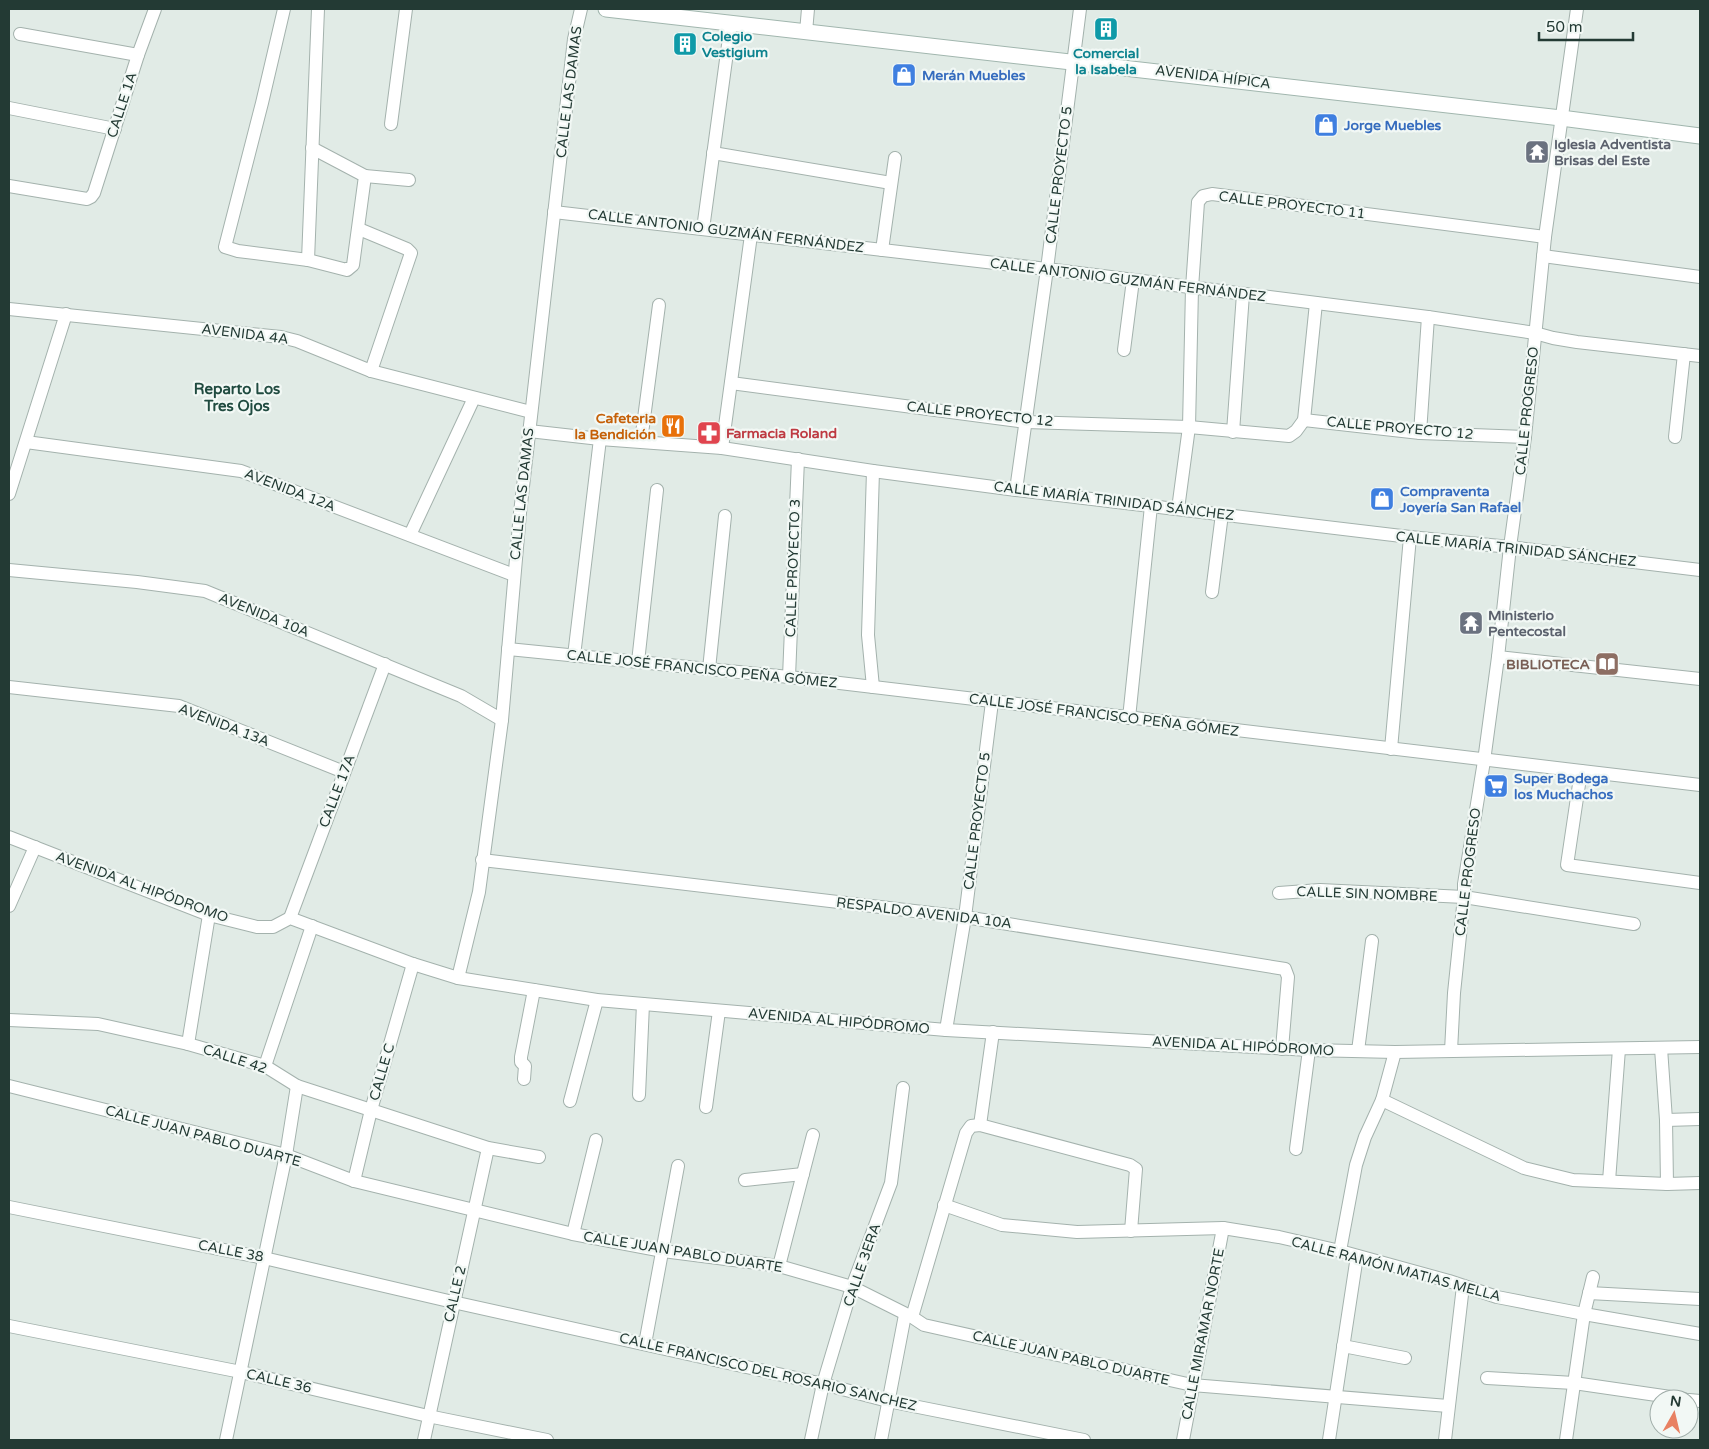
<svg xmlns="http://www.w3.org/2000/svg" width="1709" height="1449" viewBox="0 0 1709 1449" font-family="'Varela Round',sans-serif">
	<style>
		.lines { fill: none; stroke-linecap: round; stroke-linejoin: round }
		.street-casing { stroke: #a4b2ad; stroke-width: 14 }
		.secondary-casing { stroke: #a1b6ae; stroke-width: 17 }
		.street { stroke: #fff; stroke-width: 12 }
		.secondary { stroke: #fff; stroke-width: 15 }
		.labels { text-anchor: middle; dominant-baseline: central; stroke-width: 4.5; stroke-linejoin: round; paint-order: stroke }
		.culture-label { font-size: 14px; font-weight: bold; fill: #0d838f; stroke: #f2f8f5; text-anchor: start }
		.shop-label { font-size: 14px; font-weight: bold; fill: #366cbe; stroke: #f2f8f5; text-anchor: start }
		.street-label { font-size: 14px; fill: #233a34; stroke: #f2f8f5 }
		.worship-label { font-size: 14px; font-weight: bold; fill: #5b616d; stroke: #f2f8f5; text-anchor: start }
		.food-label { font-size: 14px; font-weight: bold; fill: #c56008; stroke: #f2f8f5; text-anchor: end }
		.health-label { font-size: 14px; font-weight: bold; fill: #be3a42; stroke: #f2f8f5; text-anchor: start }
		.education-label { font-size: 14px; font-weight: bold; fill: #785e54; stroke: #f2f8f5; text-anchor: end }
		.neighbourhood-label { font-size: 15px; font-weight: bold; fill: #204b40; stroke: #f2f8f5 }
	</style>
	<rect width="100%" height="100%" fill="#e1ebe6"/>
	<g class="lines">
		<defs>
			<g id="street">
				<path d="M284 9 262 103 225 247 238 251 308 260 347 270 353 265 365 176 312 148"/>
				<path d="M806 32 808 9"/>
				<path d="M20 34 138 55"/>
				<path d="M9 108 115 129"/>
				<path d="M391 124 406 9"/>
				<path d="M713 153 891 183"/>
				<path d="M365 176 409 180"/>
				<path d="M9 186 87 199 91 197 94 193 138 55 155 9"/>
				<path d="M554 212 1047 269 1428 317 1535 333 1553 338 1577 342 1700 356"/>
				<path d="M359 229 407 249 411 253 371 371"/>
				<path d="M703 229 731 23"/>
				<path d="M882 250 895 158"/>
				<path d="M1543 256 1700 277"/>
				<path d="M308 260 318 9"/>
				<path d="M9 309 281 337 297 341 371 371 531 412"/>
				<path d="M1124 350 1133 280"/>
				<path d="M731 383 1026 422 1189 427 1289 436 1296 431 1304 420 1316 303"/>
				<path d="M1304 420 1420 433 1525 437"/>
				<path d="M529 431 600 439 722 448 873 471 1016 490 1410 537 1510 547 1700 570"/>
				<path d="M1233 432 1243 294"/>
				<path d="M1420 433 1428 317"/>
				<path d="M1675 437 1684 354"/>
				<path d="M641 441 659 305"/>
				<path d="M26 442 241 471 514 575"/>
				<path d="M722 448 751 235"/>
				<path d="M1016 490 1047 269 1080 9"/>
				<path d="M9 494 66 314"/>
				<path d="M1178 509 1189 427 1192 288 1198 202 1203 196 1212 194 1545 237"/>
				<path d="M410 535 474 398"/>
				<path d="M9 570 137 582 205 591 461 696 502 720"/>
				<path d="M1212 592 1222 514"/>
				<path d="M508 649 789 677 1700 785"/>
				<path d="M574 656 600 439"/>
				<path d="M1498 657 1700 679"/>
				<path d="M638 662 657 490"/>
				<path d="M709 669 725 516"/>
				<path d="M789 677 798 459"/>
				<path d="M9 687 179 706 344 772"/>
				<path d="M873 687 868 635 873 471"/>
				<path d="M1129 718 1151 506"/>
				<path d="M1391 749 1410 537"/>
				<path d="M1581 771 1567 865 1700 883"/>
				<path d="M9 837 209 915 257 927H273L290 918 413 964 458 978 597 1000 946 1030 1309 1050 1395 1052 1700 1047"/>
				<path d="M482 860 965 917 1285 969 1288 977 1282 1049"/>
				<path d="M1279 893 1320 890 1464 897 1634 924"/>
				<path d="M9 906 35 847"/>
				<path d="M290 918 385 664"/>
				<path d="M458 978 479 892 502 720 520 513 574 39 581 9"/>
				<path d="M9 1020 98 1024 188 1044 265 1066 297 1086 488 1148 539 1157"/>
				<path d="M946 1030 965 917 992 702"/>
				<path d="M188 1044 209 915"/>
				<path d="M1661 1048 1666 1120 1667 1184"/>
				<path d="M1358 1051 1372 941"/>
				<path d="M1451 1051 1454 993 1464 897V884L1484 761 1498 657 1510 547 1525 437 1545 237 1577 9"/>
				<path d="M265 1066 312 926"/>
				<path d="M524 1079 525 1066 521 1062V1057L534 990"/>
				<path d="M9 1086 286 1155 354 1181 573 1234 663 1251 779 1266 852 1287 912 1317 924 1325 1192 1385 1448 1406"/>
				<path d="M639 1095 643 1004"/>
				<path d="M1382 1100 1524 1168 1573 1180 1667 1184 1700 1183"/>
				<path d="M570 1101 597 1000"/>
				<path d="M706 1107 719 1011"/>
				<path d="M1666 1120 1700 1119"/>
				<path d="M980 1125 993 1032"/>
				<path d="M1296 1149 1309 1050"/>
				<path d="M745 1180 803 1174"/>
				<path d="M354 1181 371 1110 413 964"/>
				<path d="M1609 1181 1619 1049"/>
				<path d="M944 1205 1002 1225 1077 1232 1223 1228 1279 1237 1340 1251 1449 1281 1497 1297 1584 1314 1700 1334"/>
				<path d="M9 1207 264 1258 453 1302 823 1384 888 1401 1084 1440"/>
				<path d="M573 1234 596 1140"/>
				<path d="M1340 1251 1356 1165 1365 1137 1382 1100 1395 1052"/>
				<path d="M779 1266 813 1135"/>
				<path d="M1589 1293 1700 1299"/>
				<path d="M912 1317 966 1133 971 1126 980 1125 1130 1165 1136 1169 1131 1231"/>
				<path d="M9 1326 241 1372 428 1416 547 1440"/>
				<path d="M645 1344 678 1166"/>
				<path d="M1343 1346 1405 1358"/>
				<path d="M1487 1378 1574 1383 1684 1399"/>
				<path d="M1689 1400 1700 1401"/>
				<path d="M226 1440 286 1155 297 1086"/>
				<path d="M424 1440 488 1148"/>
				<path d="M811 1440 823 1384 852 1287 891 1183 903 1088"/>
				<path d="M881 1440 905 1315"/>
				<path d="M1183 1440 1223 1228"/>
				<path d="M1329 1440 1357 1256"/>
				<path d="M1445 1440 1463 1286"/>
				<path d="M1566 1440 1584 1314 1593 1277"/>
			</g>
			<path id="secondary" d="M606 9 1561 118 1700 136"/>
		</defs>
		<!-- street casing -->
		<use href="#street" class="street-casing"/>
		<!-- secondary casing -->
		<use href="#secondary" class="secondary-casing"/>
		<!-- street -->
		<use href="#street" class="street"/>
		<!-- secondary -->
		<use href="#secondary" class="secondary"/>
	</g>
	<!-- icons -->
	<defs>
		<symbol id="building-square" viewBox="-11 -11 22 22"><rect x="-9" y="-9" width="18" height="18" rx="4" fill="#0f9aa8" stroke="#f2f8f5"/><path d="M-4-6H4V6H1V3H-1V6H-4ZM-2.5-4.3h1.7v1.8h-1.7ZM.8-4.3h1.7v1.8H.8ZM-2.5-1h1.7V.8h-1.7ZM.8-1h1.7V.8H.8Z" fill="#fff"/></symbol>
		<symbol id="shop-square" viewBox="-11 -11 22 22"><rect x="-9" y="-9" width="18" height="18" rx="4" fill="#3f7fe0" stroke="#f2f8f5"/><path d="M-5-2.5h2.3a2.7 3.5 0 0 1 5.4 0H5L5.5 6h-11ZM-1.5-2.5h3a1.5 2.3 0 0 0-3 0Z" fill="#fff"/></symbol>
		<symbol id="temple-square" viewBox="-11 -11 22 22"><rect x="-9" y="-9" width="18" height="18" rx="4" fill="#6b7280" stroke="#f2f8f5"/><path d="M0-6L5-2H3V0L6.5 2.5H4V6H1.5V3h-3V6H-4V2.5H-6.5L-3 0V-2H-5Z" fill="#fff"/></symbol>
		<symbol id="restaurant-square" viewBox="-11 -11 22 22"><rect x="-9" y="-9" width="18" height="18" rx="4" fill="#e8710a" stroke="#f2f8f5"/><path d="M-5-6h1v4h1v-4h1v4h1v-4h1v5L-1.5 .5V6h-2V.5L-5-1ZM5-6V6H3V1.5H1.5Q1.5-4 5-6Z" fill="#fff"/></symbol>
		<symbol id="pharmacy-square" viewBox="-11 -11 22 22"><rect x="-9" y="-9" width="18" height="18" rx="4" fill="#e0444e" stroke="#f2f8f5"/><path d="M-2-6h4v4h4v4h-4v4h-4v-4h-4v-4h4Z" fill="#fff"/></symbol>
		<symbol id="library-square" viewBox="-11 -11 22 22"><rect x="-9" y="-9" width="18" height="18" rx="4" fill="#8d6e63" stroke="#f2f8f5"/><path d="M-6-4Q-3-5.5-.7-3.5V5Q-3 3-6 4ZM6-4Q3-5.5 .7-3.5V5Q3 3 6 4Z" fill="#fff"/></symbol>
		<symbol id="supermarket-square" viewBox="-11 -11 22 22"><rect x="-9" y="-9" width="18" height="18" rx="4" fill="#3f7fe0" stroke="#f2f8f5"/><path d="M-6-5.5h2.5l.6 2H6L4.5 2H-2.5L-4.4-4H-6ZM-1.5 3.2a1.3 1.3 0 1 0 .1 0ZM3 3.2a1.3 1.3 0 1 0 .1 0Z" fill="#fff"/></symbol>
	</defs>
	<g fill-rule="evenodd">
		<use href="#building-square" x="1092" y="15" width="28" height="28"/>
		<use href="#building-square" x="671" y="30" width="28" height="28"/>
		<use href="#shop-square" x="890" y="61" width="28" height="28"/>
		<use href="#shop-square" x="1312" y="111" width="28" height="28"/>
		<use href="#temple-square" x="1523" y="138" width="28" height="28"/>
		<use href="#restaurant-square" x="659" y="412" width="28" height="28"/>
		<use href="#pharmacy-square" x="695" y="419" width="28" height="28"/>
		<use href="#shop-square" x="1368" y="485" width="28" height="28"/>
		<use href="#temple-square" x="1457" y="609" width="28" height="28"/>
		<use href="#library-square" x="1593" y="650" width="28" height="28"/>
		<use href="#supermarket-square" x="1482" y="772" width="28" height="28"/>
	</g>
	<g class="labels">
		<!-- culture labels -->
		<g class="culture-label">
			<text x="702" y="36">Colegio<tspan x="702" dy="16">Vestigium</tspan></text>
			<text x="1106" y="53" text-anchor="middle">Comercial<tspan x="1106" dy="16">la Isabela</tspan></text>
		</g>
		<!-- shop labels -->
		<g class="shop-label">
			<text x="922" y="75">Merán Muebles</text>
			<text x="1344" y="125">Jorge Muebles</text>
			<text x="1400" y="491">Compraventa<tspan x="1400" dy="16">Joyería San Rafael</tspan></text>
			<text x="1514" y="778">Super Bodega<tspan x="1514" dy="16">los Muchachos</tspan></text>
		</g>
		<!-- street labels -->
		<g class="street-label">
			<text transform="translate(1213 77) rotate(7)">AVENIDA HÍPICA</text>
			<text transform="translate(569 92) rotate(-83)">CALLE LAS DAMAS</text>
			<text transform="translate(122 105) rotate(-72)">CALLE 1A</text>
			<text transform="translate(1059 175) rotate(-83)">CALLE PROYECTO 5</text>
			<text transform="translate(1292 205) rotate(7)">CALLE PROYECTO 11</text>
			<text transform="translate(726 231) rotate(7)">CALLE ANTONIO GUZMÁN FERNÁNDEZ</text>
			<text transform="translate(1128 280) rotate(7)">CALLE ANTONIO GUZMÁN FERNÁNDEZ</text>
			<text transform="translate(245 334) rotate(7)">AVENIDA 4A</text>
			<text transform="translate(1527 411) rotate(-84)">CALLE PROGRESO</text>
			<text transform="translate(980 414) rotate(6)">CALLE PROYECTO 12</text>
			<text transform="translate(1400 428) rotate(5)">CALLE PROYECTO 12</text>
			<text transform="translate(290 490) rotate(21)">AVENIDA 12A</text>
			<text transform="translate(522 494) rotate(-84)">CALLE LAS DAMAS</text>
			<text transform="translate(1114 501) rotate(7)">CALLE MARÍA TRINIDAD SÁNCHEZ</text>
			<text transform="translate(1516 549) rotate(6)">CALLE MARÍA TRINIDAD SÁNCHEZ</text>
			<text transform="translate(793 568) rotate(-88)">CALLE PROYECTO 3</text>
			<text transform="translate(264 615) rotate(22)">AVENIDA 10A</text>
			<text transform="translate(702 669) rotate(6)">CALLE JOSÉ FRANCISCO PEÑA GÓMEZ</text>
			<text transform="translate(1104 715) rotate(7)">CALLE JOSÉ FRANCISCO PEÑA GÓMEZ</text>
			<text transform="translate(224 725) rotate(21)">AVENIDA 13A</text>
			<text transform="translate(337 791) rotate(-69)">CALLE 17A</text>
			<text transform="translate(977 821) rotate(-83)">CALLE PROYECTO 5</text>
			<text transform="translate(1468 872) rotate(-83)">CALLE PROGRESO</text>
			<text transform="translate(142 887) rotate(20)">AVENIDA AL HIPÓDROMO</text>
			<text transform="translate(1367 894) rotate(2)">CALLE SIN NOMBRE</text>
			<text transform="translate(924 913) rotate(7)">RESPALDO AVENIDA 10A</text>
			<text transform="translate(839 1021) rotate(5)">AVENIDA AL HIPÓDROMO</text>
			<text transform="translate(1243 1046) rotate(3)">AVENIDA AL HIPÓDROMO</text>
			<text transform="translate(235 1059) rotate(18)">CALLE 42</text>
			<text transform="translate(382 1072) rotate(-74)">CALLE C</text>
			<text transform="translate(203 1136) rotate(15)">CALLE JUAN PABLO DUARTE</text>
			<text transform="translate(231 1251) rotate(11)">CALLE 38</text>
			<text transform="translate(683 1252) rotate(9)">CALLE JUAN PABLO DUARTE</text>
			<text transform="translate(862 1265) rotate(-71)">CALLE 3ERA</text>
			<text transform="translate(1396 1269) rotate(15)">CALLE RAMÓN MATIAS MELLA</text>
			<text transform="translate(455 1294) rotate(-77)">CALLE 2</text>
			<text transform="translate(1203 1334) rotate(-79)">CALLE MIRAMAR NORTE</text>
			<text transform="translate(1071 1358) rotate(13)">CALLE JUAN PABLO DUARTE</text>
			<text transform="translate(768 1372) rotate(13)">CALLE FRANCISCO DEL ROSARIO SANCHEZ</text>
			<text transform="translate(279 1381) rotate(13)">CALLE 36</text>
		</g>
		<!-- worship labels -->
		<g class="worship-label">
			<text x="1554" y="144">Iglesia Adventista<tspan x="1554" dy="16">Brisas del Este</tspan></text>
			<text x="1488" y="615">Ministerio<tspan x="1488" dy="16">Pentecostal</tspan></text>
		</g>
		<!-- food labels -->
		<g class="food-label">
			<text x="656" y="418">Cafeteria<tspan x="656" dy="16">la Bendición</tspan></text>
		</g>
		<!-- health labels -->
		<g class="health-label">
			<text x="726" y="433">Farmacia Roland</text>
		</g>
		<!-- education labels -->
		<g class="education-label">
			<text x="1590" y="664">BIBLIOTECA</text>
		</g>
		<!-- neighbourhood labels -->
		<g class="neighbourhood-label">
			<text x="237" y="389">Reparto Los<tspan x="237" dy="17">Tres Ojos</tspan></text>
		</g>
	</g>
	<!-- border -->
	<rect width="1709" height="1449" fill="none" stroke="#233a34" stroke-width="20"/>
	<!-- north arrow -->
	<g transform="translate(1674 1414) rotate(8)"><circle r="24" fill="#f2f8f5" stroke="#9faca8"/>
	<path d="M0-4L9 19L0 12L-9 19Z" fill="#e88162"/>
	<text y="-8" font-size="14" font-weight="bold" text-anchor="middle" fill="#233a34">N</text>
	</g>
	<!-- scale -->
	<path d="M1539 32v8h94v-8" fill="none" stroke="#233a34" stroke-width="2.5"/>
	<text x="1546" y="32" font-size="15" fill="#233a34" stroke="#f2f8f5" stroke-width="4" paint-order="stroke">50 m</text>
</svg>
